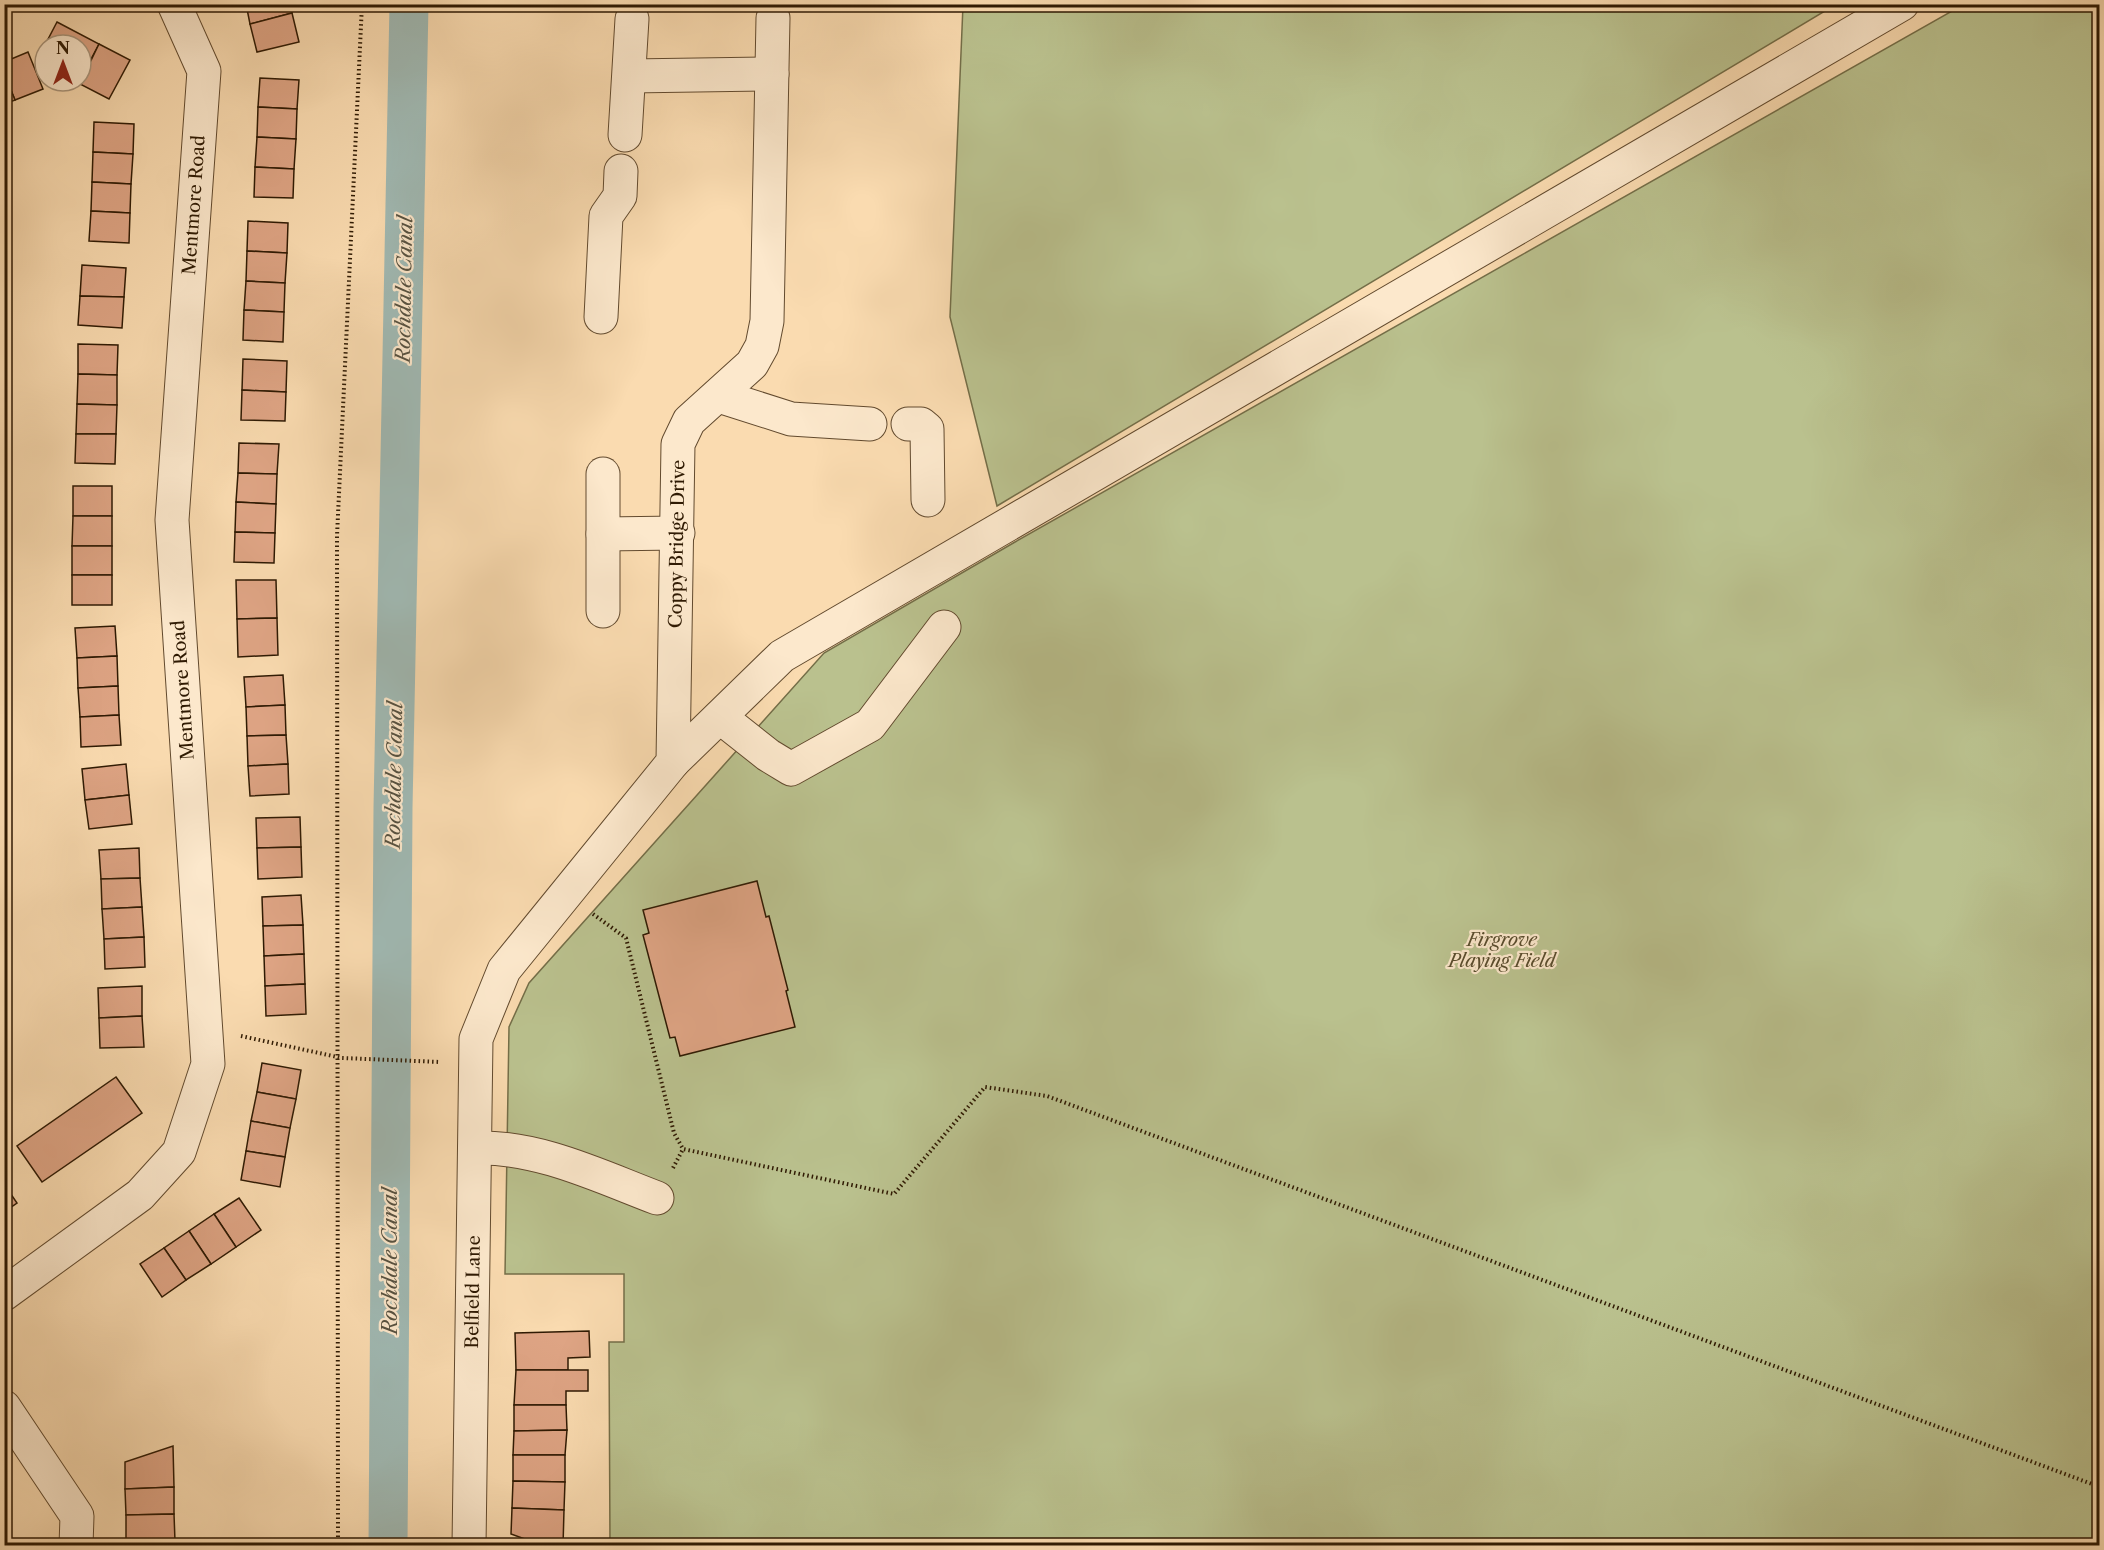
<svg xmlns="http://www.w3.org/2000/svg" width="2104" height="1550" viewBox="0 0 2104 1550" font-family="'Libre Caslon Text',serif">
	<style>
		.green { fill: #bac18e; stroke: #746e48; stroke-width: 1.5 }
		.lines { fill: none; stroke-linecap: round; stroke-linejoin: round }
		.canal { stroke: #a0b9b3; stroke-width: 39 }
		.building { fill: #dea484; stroke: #2f1a03; stroke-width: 1.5 }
		.minor-casing { stroke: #624a2e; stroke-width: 35 }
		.path { stroke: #2f1a03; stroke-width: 4; stroke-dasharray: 1.5 3; stroke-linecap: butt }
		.minor { stroke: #fce8cc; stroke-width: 33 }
		.labels { text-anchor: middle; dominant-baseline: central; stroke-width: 4.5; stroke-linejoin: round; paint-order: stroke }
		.street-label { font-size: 18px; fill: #2f1a03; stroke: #fce8cc }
		.park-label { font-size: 18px; font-style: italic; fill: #594c2d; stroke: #fce8cc }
		.water-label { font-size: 20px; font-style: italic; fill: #575241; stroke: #fce8cc }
	</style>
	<rect width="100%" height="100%" fill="#fadbb0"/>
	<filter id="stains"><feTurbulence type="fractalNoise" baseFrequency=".00333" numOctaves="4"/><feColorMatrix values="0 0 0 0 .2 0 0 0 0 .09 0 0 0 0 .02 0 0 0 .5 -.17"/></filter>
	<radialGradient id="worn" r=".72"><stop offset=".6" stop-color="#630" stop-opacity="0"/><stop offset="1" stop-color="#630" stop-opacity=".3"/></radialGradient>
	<!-- green -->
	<g class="green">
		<path d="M963 5V4L1835 5 997 506 950 317Z"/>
		<path d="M1952 5H2099V1545H610L609 1342H624V1274H505L509 1027 529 983 824 653 1015 542 1954 10Z"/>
	</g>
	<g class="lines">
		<!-- canal -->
		<path class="canal" d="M388 1546 393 808 409 4"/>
	</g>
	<!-- building -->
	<g class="building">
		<path d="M246 4H290L292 13 250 24Z"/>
		<path d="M292 13 299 42 257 52 250 24Z"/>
		<path d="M57 22 99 44 81 78V45H45Z"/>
		<path d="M99 44 130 60 109 99 78 83 81 81Z"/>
		<path d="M28 52 43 89 15 100 4 73V62Z"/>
		<path d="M4 73 15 100 4 104Z"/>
		<path d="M260 78 299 80 297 109 258 107Z"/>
		<path d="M258 107 297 109 296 139 257 137Z"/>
		<path d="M94 122 134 124 133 154 93 152Z"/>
		<path d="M257 137 296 139 294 169 255 167Z"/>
		<path d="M93 152 133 154 131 184 92 182Z"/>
		<path d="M255 167 294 169 293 198 254 197Z"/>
		<path d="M92 182 131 184 130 213 91 211Z"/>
		<path d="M91 211 130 213 129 243 89 241Z"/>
		<path d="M248 221 288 223 287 253 247 251Z"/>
		<path d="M247 251 287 253 285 283 246 281Z"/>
		<path d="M82 265 126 268 124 297 80 296Z"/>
		<path d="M246 281 285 283 284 312 244 310Z"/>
		<path d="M80 296 124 297 122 328 78 325Z"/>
		<path d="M244 310 284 312 283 342 243 340Z"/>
		<path d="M78 344 118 345 117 375 78 374Z"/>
		<path d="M243 359 287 361 286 392 242 390Z"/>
		<path d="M78 374 117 375V405L77 404Z"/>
		<path d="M242 390 286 392 285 421 241 420Z"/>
		<path d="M77 404 117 405 116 434H76Z"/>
		<path d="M76 434H116L115 464 75 463Z"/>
		<path d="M239 443 279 444 277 474 238 473Z"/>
		<path d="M238 473 277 474 276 504 236 502Z"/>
		<rect x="73" y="486" width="39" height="30"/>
		<path d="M236 502 276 504 275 533 235 532Z"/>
		<path d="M73 516H112V546H72Z"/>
		<path d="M235 532 275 533 274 563 234 562Z"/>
		<rect x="72" y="546" width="40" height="29"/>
		<rect x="72" y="575" width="40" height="30"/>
		<path d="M236 580H276L277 618 237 619Z"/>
		<path d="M277 618 278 655 238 657 237 619Z"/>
		<path d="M115 626 117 656 77 658 75 628Z"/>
		<path d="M117 656 118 686 78 688 77 658Z"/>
		<path d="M283 675 285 705 246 707 244 677Z"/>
		<path d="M118 686 119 715 80 717 78 688Z"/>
		<path d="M285 705 286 735 247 736 246 707Z"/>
		<path d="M119 715 121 745 81 747 80 717Z"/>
		<path d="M286 735 288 764 248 766 247 736Z"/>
		<path d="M126 764 129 795 85 800 82 769Z"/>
		<path d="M288 764 289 794 250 796 248 766Z"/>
		<path d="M129 795 132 824 89 829 85 800Z"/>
		<path d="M300 817 301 847 257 848 256 818Z"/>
		<path d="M301 847 302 877 258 879 257 848Z"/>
		<path d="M139 848 140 878 101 879 99 850Z"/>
		<path d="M140 878 142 907 102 909 101 879Z"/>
		<path d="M757 881 766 917 769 916 788 990 786 991 795 1027 680 1056 675 1037 670 1038 643 935 649 933 643 910Z"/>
		<path d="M301 895 303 925 263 926 262 897Z"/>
		<path d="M142 907 144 937 104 939 102 909Z"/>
		<path d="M303 925 304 954 264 956 263 926Z"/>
		<path d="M144 937 145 967 105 969 104 939Z"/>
		<path d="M304 954 305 984 265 986 264 956Z"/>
		<path d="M305 984 306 1014 266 1016 265 986Z"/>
		<path d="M142 986V1016L99 1018 98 988Z"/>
		<path d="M142 1016 144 1047 100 1048 99 1018Z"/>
		<path d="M262 1063 301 1070 296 1099 257 1092Z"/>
		<path d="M116 1077 142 1113 42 1182 17 1146Z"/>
		<path d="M257 1092 296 1099 290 1128 251 1121Z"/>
		<path d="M251 1121 290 1128 285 1157 246 1151Z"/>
		<path d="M246 1151 285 1157 280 1187 241 1180Z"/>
		<path d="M4 1184 17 1203 4 1212Z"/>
		<path d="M239 1198 261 1230 236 1247 214 1214Z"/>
		<path d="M214 1214 236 1247 211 1264 189 1231Z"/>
		<path d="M189 1231 211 1264 186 1280 164 1248Z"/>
		<path d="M164 1248 186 1280 162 1297 140 1264Z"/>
		<path d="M589 1331 590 1357 568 1358V1370H516L515 1333Z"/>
		<path d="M516 1370H588V1391H566V1405H514Z"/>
		<path d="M514 1405H566L567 1430 514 1431Z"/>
		<path d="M567 1430 565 1455H513L514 1431Z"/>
		<path d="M173 1446 174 1487 125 1489V1462Z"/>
		<path d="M513 1455H565V1482L513 1481Z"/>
		<path d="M513 1481 565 1482 564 1510 512 1508Z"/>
		<path d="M174 1487V1514L126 1515 125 1489Z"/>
		<path d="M512 1508 564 1510 563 1546H544L511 1534Z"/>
		<path d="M174 1514 175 1541H126V1515Z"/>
		<rect x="126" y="1541" width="49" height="5"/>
	</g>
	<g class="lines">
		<defs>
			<g id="minor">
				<path d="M630 76 772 74"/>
				<path d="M625 135 632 19"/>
				<path d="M601 317 606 216 620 196 621 171"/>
				<path d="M719 396 791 419 870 424"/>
				<path d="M908 424H921L927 429 928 500"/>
				<path d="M603 474V611"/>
				<path d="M603 534 678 533"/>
				<path d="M720 717 768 755 791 769 870 725 944 627"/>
				<path d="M673 762 782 656 1902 4"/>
				<path d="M475 1148C538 1146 599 1176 657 1198"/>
				<path d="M4 1294 140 1195 179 1152 208 1064 172 520 204 71 174 4"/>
				<path d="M4 1407 77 1516 76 1546"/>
				<path d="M469 1546 476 1039 504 970 673 762 678 444 689 421 752 364 762 346 767 321 773 18"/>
			</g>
		</defs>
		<!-- minor casing -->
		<use href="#minor" class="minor-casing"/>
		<!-- path -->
		<g class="path">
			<path d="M593 914 626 938 674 1133 683 1149"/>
			<path d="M241 1036 342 1058 441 1062"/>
			<path d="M673 1168 683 1149 894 1194 985 1087 1047 1096 2100 1487"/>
			<path d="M338 1546 337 536 362 4"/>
		</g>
		<!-- minor -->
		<use href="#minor" class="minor"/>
	</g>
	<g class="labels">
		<!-- street labels -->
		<g class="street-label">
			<text transform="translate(194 205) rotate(-86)">Mentmore Road</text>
			<text transform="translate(677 544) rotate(-89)">Coppy Bridge Drive</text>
			<text transform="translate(183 690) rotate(-94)">Mentmore Road</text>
			<text transform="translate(473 1292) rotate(-89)">Belfield Lane</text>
		</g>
		<!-- park labels -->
		<g class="park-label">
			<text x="1502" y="940">Firgrove<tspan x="1502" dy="21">Playing Field</tspan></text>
		</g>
		<!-- water labels -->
		<g class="water-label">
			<text transform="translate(404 289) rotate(-89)">Rochdale Canal</text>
			<text transform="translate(394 775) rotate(-89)">Rochdale Canal</text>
			<text transform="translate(390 1261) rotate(-90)">Rochdale Canal</text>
		</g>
	</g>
	<!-- margin -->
	<rect width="2104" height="1550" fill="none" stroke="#fadbb0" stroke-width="24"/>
	<rect x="6" y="6" width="2092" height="1538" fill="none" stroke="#2f1a03" stroke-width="3"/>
	<rect x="12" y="12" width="2080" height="1526" fill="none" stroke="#2f1a03" stroke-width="1.5"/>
	<!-- north arrow -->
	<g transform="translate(63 63)"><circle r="28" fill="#fce8cc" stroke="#aa967c" stroke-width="1.5"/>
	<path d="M0-4.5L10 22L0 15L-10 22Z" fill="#8f2418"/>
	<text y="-9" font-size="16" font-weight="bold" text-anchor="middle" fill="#2f1a03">N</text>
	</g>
	<rect width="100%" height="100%" filter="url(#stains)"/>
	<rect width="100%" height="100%" fill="url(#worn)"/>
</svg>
